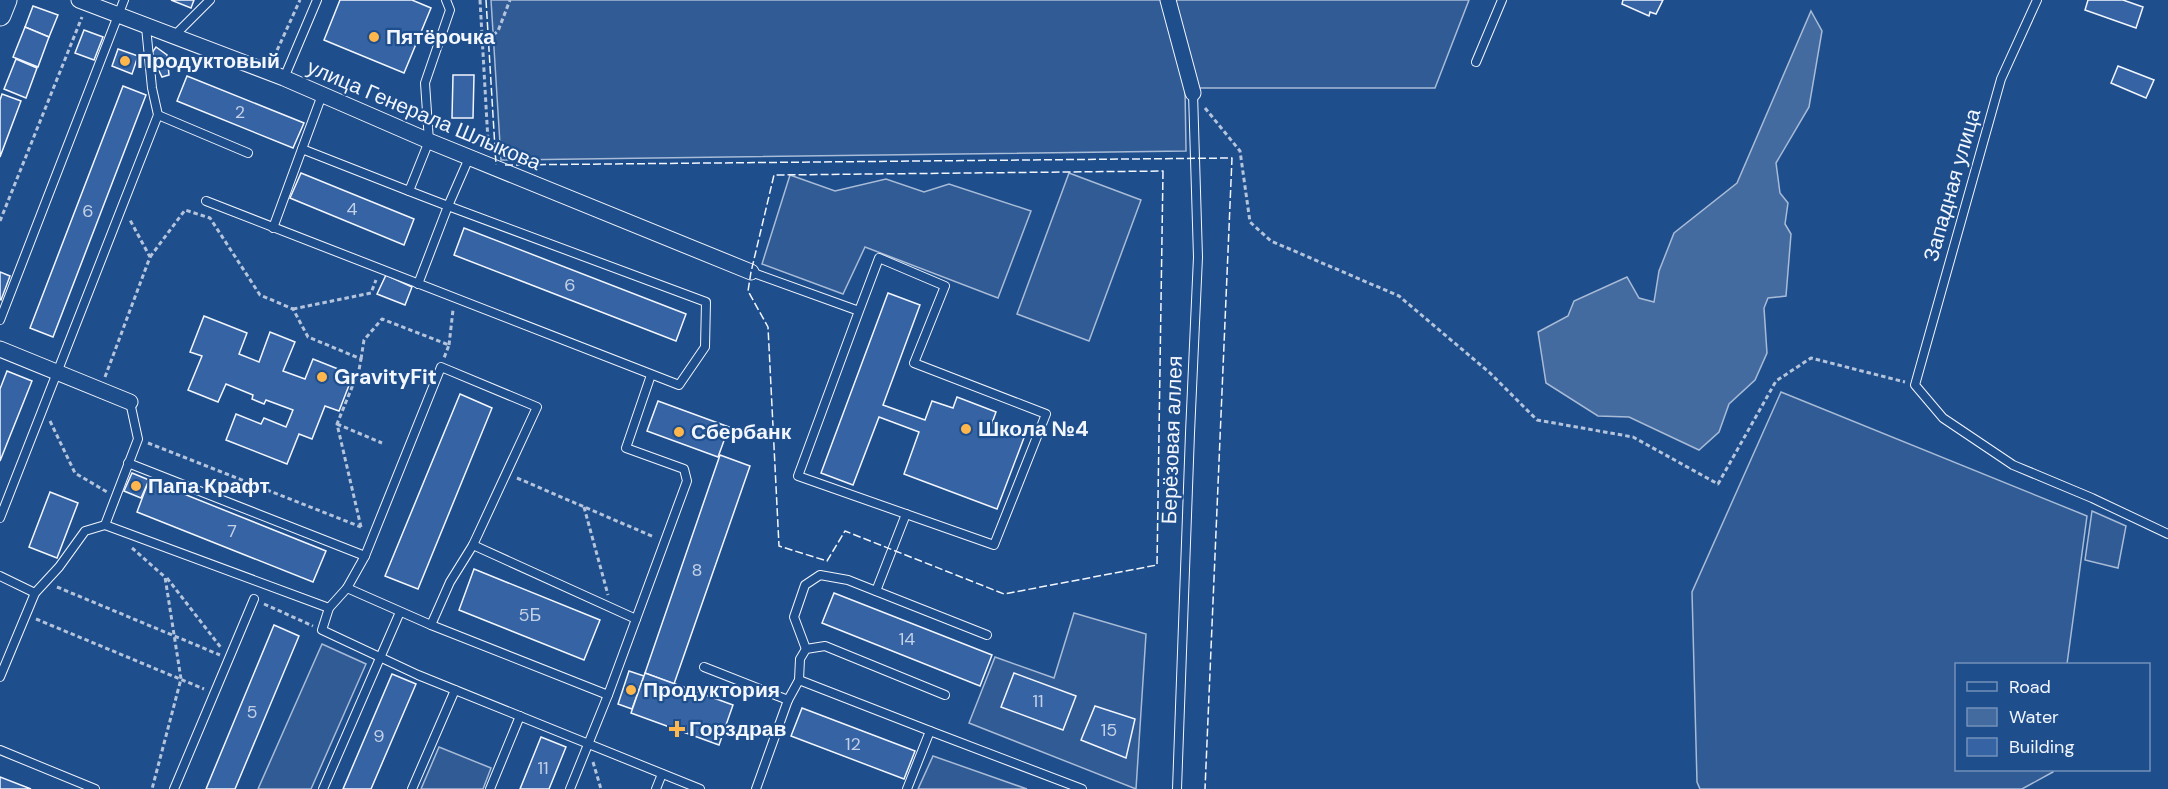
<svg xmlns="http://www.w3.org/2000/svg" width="2168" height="789" viewBox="0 0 2168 789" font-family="'DM Sans',sans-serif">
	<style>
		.built { fill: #305b95; stroke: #a8bbd7; stroke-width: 1.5 }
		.water { fill: #446ba0; stroke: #a8bbd7; stroke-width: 1.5 }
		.building { fill: #3563a3; stroke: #f2f6ff; stroke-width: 1.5 }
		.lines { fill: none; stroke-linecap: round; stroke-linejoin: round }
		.lane-casing { stroke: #f2f6ff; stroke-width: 10 }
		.street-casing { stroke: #f2f6ff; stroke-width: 17 }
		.secondary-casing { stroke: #f2f6ff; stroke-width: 23 }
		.path { stroke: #b3c4dc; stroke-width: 3; stroke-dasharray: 4.5 3; stroke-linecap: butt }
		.lane { stroke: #1f4e8c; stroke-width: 8 }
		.street { stroke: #1f4e8c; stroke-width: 15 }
		.secondary { stroke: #1f4e8c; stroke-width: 21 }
		.fence { stroke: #f2f6ff; stroke-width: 1.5; stroke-dasharray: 8 3; stroke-linecap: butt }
		.poi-dot { fill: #ffb74d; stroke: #1f4e8c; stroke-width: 2 }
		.labels { text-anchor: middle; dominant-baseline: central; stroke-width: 4.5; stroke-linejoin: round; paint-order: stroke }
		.number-label { font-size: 18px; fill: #c3d1e8 }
		.poi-label { font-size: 21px; font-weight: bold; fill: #f2f6ff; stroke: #1f4e8c; text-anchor: start }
		.street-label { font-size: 21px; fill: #f2f6ff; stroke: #1f4e8c }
	</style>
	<rect width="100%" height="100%" fill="#1f4e8c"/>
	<!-- built -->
	<g class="built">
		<path d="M491 0H1469L1435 88H1185L1186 151 501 160Z"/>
		<path d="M1069 173 1141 200 1089 341 1017 314Z"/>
		<path d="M790 175 835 191 886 179 924 192 949 184 1031 211 998 298 865 247 843 294 762 264Z"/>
		<path d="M1781 392 2087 516 2067 664H1956V770H2053V772L2022 789H1700L1697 782 1692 592Z"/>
		<path d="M2092 511 2126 526 2118 568 2085 560Z"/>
		<path d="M1074 613 1146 634 1136 789 969 723 995 657 1054 678Z"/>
		<path d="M322 644 366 664 311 789H258Z"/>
		<path d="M439 747 491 768 483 789H421Z"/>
		<path d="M933 756 1027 789H918Z"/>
	</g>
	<!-- water -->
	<path class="water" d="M1811 11 1822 31 1809 107 1776 163 1780 193 1788 203 1785 224 1791 234 1786 296 1768 298 1764 308 1767 353 1755 380 1729 404 1719 432 1699 450 1629 417 1598 416 1546 383 1538 332 1568 316 1574 301 1627 277 1639 298 1654 302 1659 271 1674 233 1737 183Z"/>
	<!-- building -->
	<g class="building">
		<path d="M171 0H194L191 8Z"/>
		<path d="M340 0H412L431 8 404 73 324 40Z"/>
		<path d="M1623 0H1663L1656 14 1650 12 1649 16 1622 4Z"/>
		<path d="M2088 0H2123L2143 7 2136 28 2085 10Z"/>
		<path d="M33 6 58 15 49 37 25 27Z"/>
		<path d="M25 27 49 37 38 67 13 57Z"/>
		<path d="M84 30 103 37 94 60 75 53Z"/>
		<path d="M156 47 167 55 169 75 162 77 151 54Z"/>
		<path d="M118 49 138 56 132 74 112 66Z"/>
		<path d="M16 59 37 68 26 98 4 89Z"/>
		<path d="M2118 66 2154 80 2146 98 2111 83Z"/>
		<path d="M453 75H474L473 118H452Z"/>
		<path d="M187 76 304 123 293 148 177 101Z"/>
		<path d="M123 86 146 95 53 337 30 328Z"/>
		<path d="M2 94 21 101 0 157V100Z"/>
		<path d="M301 173 414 219 404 245 290 198Z"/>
		<path d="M464 228 686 314 676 341 454 255Z"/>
		<path d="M0 272 10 276 1 300 0 299Z"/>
		<path d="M386 275 412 287 405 305 377 294Z"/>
		<path d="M888 293 920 305 883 405 925 420 932 401 953 408 957 397 996 412 992 423 1025 435 997 509 904 474 919 432 879 417 853 485 821 473Z"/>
		<path d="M204 316 247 333 239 354 259 362 270 332 295 342 283 371 305 379 313 359 353 375 339 411 325 406 312 439 299 434 287 464 226 440 236 414 261 424 264 418 286 427 293 410 266 400 264 404 252 399 253 395 226 384 218 402 188 390 202 356 190 352Z"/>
		<path d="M7 371 32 381 0 461V389Z"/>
		<path d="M460 394 492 408 418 589 385 576Z"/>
		<path d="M658 401 729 427 718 457 647 431Z"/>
		<path d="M720 455 750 466 674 684 645 673Z"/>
		<path d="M132 473 149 480 141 498 124 491Z"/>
		<path d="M149 480 326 551 313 582 137 512Z"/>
		<path d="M50 492 78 503 57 558 29 547Z"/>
		<path d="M474 569 600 620 584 660 459 610Z"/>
		<path d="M834 593 992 655 980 686 822 623Z"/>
		<path d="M274 625 299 636 235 789H206Z"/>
		<path d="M629 671 644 676 632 709 618 704Z"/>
		<path d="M645 673 733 705 719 745 631 713Z"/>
		<path d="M1014 673 1076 696 1063 730 1001 707Z"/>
		<path d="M392 674 416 684 371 789H343Z"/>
		<path d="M1095 706 1135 719 1126 758 1081 740Z"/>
		<path d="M802 708 915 751 904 779 791 736Z"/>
		<path d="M541 737 566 747 549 789H520Z"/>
		<path d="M0 777 31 789H0Z"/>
	</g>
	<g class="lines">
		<defs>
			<g id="lane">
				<path d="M2037 0 2001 79 1915 385 1943 418 2013 465 2092 498 2168 534"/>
				<path d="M173 37 210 0"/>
				<path d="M1476 62 1502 0"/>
				<path d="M284 78 317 0"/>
				<path d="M158 115 248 153"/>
				<path d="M302 149 322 95"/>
				<path d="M206 201 679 385 705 347 706 302 448 206 469 158"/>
				<path d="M273 228 302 149 409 191"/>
				<path d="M751 272 859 311 879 258 945 286 914 363 1046 414 994 545 798 476 859 311"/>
				<path d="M418 284 448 206 409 191 429 141 425 83 450 10 446 0"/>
				<path d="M0 320 124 0"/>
				<path d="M128 463 365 556"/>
				<path d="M0 518 158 115 152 88 146 27"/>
				<path d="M105 525 329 608"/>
				<path d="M473 545 636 619"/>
				<path d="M0 576 35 593"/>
				<path d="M347 588 431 625 608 695"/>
				<path d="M876 591 906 514"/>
				<path d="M431 625 450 582 473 545 537 407 441 367 365 556 347 588 329 608 322 630 418 675 700 789"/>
				<path d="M806 649 794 617 805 585 820 575 848 580 987 635"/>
				<path d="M704 667 788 700 756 789"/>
				<path d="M0 677 35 593 59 567 85 531 105 525 138 439 130 402"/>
				<path d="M799 680 800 659 806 649 825 646 945 695"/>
				<path d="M788 700 799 680 930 731 907 789"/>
				<path d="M930 731 1082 789"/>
				<path d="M0 750 95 789"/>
				<path d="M174 789 254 599"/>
				<path d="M323 789 400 612"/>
				<path d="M412 789 455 690"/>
				<path d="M490 789 520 716"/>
				<path d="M570 789 608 695 687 481 684 469 626 448 651 375"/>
				<path d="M656 789 662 774"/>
				<path d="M1177 789 1190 433 1198 257 1193 93"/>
			</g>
			<g id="street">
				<path d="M79 0 284 78 429 141 751 272"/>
				<path d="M1168 0 1193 93"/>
				<path d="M0 349 130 402"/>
			</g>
			<path id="secondary" d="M0 15 6 0"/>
		</defs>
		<!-- lane casing -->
		<use href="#lane" class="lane-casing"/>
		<!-- street casing -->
		<use href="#street" class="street-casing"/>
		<!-- secondary casing -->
		<use href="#secondary" class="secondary-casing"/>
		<!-- path -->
		<g class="path">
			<path d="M480 0 488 141 487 148"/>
			<path d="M482 45 498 31 510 0"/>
			<path d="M274 57 300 0"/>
			<path d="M1205 108 1240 151 1250 222 1271 241 1399 296 1490 373 1537 420 1633 437 1718 484 1776 381 1811 358 1905 382"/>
			<path d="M0 221 82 17"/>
			<path d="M150 257 185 210 210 218 260 295 293 309 308 337 361 359 359 370 337 424 361 527"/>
			<path d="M293 309 371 293 376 280"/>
			<path d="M449 345 453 310"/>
			<path d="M361 359 364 340 382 319 449 345 444 358"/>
			<path d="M105 377 150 257 130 220"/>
			<path d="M50 421 75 473 107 492"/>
			<path d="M337 424 382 443"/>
			<path d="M148 443 361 527"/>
			<path d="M517 478 654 537"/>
			<path d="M584 507 608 595"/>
			<path d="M132 548 165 577 181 679 152 789"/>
			<path d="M167 578 222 649"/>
			<path d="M57 587 220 655"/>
			<path d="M264 604 313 626"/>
			<path d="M36 619 204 689"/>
			<path d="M593 762 601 789"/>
		</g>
		<!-- lane -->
		<use href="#lane" class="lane"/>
		<!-- street -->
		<use href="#street" class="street"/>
		<!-- secondary -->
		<use href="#secondary" class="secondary"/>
		<!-- fence -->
		<g class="fence">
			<path d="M486 0 496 165"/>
			<path d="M505 165 1232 158 1205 789"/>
			<path d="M1163 171 1157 565 1004 594 845 531 827 561 779 546 768 327 748 291 751 272 774 175Z"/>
		</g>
	</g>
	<!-- markers -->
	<g class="poi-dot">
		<circle cx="374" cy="37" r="6"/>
		<circle cx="125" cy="61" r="6"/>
		<circle cx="322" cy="377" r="6"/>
		<circle cx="966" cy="429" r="6"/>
		<circle cx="679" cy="432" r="6"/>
		<circle cx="136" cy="486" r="6"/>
		<circle cx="631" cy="690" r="6"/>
		<path d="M674 720h6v6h6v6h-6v6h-6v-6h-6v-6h6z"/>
	</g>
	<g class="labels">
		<!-- number labels -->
		<g class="number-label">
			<text x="240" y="112">2</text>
			<text x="352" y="209">4</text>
			<text x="88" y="211">6</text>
			<text x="570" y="285">6</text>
			<text x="232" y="531">7</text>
			<text x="697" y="570">8</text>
			<text x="530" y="615">5Б</text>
			<text x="907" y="639">14</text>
			<text x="1038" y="701">11</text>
			<text x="252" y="712">5</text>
			<text x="1109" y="730">15</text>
			<text x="379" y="736">9</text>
			<text x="853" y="744">12</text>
			<text x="543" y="768">11</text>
		</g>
		<!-- poi labels -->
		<g class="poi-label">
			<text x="386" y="37">Пятёрочка</text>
			<text x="137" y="61">Продуктовый</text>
			<text x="334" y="377">GravityFit</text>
			<text x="978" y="429">Школа №4</text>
			<text x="691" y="432">Сбербанк</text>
			<text x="148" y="486">Папа Крафт</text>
			<text x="643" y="690">Продуктория</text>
			<text x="689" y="729">Горздрав</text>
		</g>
		<!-- street labels -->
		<g class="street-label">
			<text transform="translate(424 115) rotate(23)">улица Генерала Шлыкова</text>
			<text transform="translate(1952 185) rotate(-74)">Западная улица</text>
			<text transform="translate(1172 440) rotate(-88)">Берёзовая аллея</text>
		</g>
	</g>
	<!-- legend -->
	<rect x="1955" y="663" width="195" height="108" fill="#1f4e8c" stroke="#7391ba" stroke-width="1.5"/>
	<rect x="1967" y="682" width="30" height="9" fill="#1f4e8c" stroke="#7391ba" stroke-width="1.5"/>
	<text x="2009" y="693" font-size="18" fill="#f2f6ff">Road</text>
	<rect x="1967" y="708" width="30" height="18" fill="#446ba0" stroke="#7391ba" stroke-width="1.5"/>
	<text x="2009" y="723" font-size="18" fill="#f2f6ff">Water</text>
	<rect x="1967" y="738" width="30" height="18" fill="#3563a3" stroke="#7391ba" stroke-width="1.5"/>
	<text x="2009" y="753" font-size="18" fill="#f2f6ff">Building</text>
</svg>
